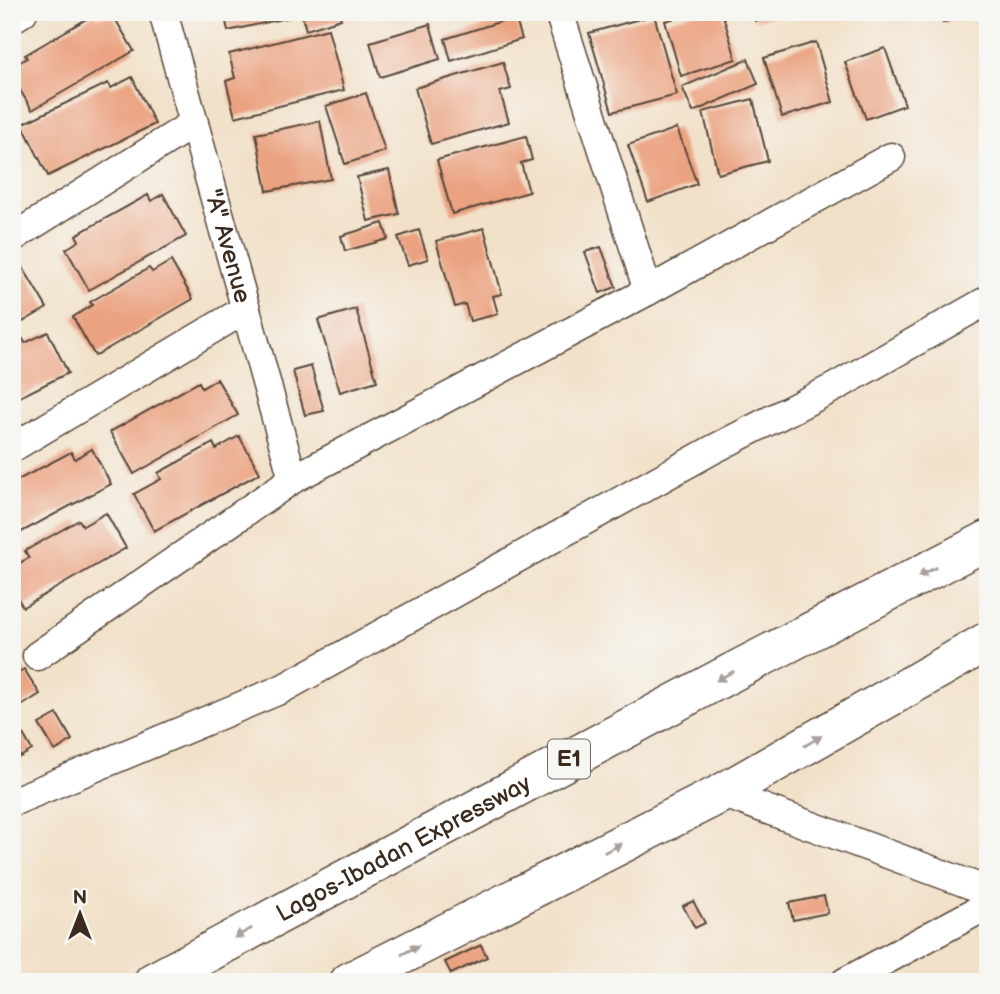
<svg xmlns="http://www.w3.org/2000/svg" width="1000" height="994" viewBox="0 0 1000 994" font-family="'Balsamiq Sans',sans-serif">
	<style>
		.building { fill: #eba280 }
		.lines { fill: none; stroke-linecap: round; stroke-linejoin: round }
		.minor-casing { stroke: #564538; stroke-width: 31 }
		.highway-casing { stroke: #564538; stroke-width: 41 }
		.minor { stroke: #fff; stroke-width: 28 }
		.highway { stroke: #fff; stroke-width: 38 }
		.oneway { fill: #a79f9a }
		.labels { text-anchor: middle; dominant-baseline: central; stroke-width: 5; stroke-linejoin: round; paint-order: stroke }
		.shield { fill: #f6f6f2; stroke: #73675e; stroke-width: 2 }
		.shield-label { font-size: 23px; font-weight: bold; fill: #3b2a1e }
		.street-label { font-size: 24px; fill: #3b2a1e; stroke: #f6f6f2 }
	</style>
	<rect width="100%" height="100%" fill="#f6f6f2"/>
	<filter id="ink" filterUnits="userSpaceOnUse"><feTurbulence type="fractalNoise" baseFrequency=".0143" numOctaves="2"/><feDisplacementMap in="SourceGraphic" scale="14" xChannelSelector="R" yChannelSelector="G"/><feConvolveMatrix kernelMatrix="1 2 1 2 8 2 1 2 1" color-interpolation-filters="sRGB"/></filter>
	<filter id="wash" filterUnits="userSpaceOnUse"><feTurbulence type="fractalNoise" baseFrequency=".00686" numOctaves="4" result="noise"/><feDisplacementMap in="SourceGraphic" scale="28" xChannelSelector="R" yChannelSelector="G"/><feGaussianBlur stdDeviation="1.57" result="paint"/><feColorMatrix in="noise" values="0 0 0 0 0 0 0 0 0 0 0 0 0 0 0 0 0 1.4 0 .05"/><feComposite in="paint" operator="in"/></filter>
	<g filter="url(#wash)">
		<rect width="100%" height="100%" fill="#f2e1c9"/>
		<g id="blocks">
			<!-- building -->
			<g class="building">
				<path d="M108 12H111L134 51 32 110 12 77V67L27 58 25 55 95 14 98 18Z"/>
				<path d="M224 12H290L291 17 228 31Z"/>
				<path d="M301 12H339L341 19 306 30Z"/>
				<path d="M697 12H722L736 59 681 76 665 21Z"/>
				<path d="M753 12H783V13L755 21Z"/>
				<path d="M939 12H968L943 23Z"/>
				<path d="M654 15 677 95 612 112 589 33Z"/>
				<path d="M515 17 522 39 451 61 445 39Z"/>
				<path d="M430 24 440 59 380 77 370 42Z"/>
				<path d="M328 29 344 90 235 117 226 81 235 78 229 54Z"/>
				<path d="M816 42 833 102 782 117 764 58Z"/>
				<path d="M885 48 905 105 866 119 845 62Z"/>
				<path d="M748 59 758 84 693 112 682 87Z"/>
				<path d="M503 62 511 89 500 92 509 122 431 144 415 88Z"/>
				<path d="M132 77 155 124 48 176 22 124 108 83 111 88Z"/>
				<path d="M366 93 385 151 345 164 326 106Z"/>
				<path d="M753 99 768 161 718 174 703 112Z"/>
				<path d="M320 121 331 179 267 191 256 134Z"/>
				<path d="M677 128 697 184 648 202 628 145Z"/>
				<path d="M526 136 532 160 521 163 529 192 452 214 437 160Z"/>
				<path d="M389 170 399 214 368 221 357 177Z"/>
				<path d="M163 194 186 236 89 290 66 249 79 241 76 235 148 195 151 201Z"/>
				<path d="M383 223 388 239 345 251 341 236Z"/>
				<path d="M484 228 502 294 493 296 498 314 470 321 465 304 455 307 436 241Z"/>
				<path d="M419 230 428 259 408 265 398 237Z"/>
				<path d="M601 247 616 287 600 293 585 252Z"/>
				<path d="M171 261 193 299 95 356 73 317 92 305 90 302 149 268 152 272Z"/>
				<path d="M22 266 47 308 12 328V272Z"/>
				<path d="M356 309 377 381 340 392 318 320Z"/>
				<path d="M48 332 68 373 12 401V344L23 339 25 343Z"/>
				<path d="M311 366 324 411 305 415 293 371Z"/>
				<path d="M217 379 238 415 134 474 110 432 199 382 202 388Z"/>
				<path d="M239 436 260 473 154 531 134 494 161 479 158 473 213 443 216 449Z"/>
				<path d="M92 449 111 484 12 537V483L71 452 75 459Z"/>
				<path d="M106 513 126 548 23 607 12 589V567L29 558 25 551 79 520 83 526Z"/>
				<path d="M24 669 40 694 12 712V676Z"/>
				<path d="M57 714 72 740 55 751 39 724Z"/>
				<path d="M22 732 32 750 20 757 12 738Z"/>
				<path d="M824 896 828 913 793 920 789 903Z"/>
				<path d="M693 901 705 923 695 928 683 906Z"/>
				<path d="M481 945 487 957 451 974 445 962Z"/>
			</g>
		</g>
	</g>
	<g filter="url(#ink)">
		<use href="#blocks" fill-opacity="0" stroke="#564538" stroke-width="2"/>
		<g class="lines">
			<defs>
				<g id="minor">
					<path id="s1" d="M163 12 293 479"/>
					<path d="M559 12 648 291"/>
					<path d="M12 19 23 12"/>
					<path d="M12 238 194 123"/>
					<path d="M12 448 246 309"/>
					<path d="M37 656 293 479 648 291 891 157"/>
					<path d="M722 793 988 891"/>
					<path d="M12 802 282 689 712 450 835 387 988 300"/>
					<path d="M845 982 988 905"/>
				</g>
				<g id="highway">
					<path id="s2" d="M153 982 727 675 988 540"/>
					<path d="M349 982 722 793 988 641"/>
				</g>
			</defs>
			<!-- minor casing -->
			<use href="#minor" class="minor-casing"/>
			<!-- highway casing -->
			<use href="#highway" class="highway-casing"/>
			<!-- minor -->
			<use href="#minor" class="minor"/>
			<!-- highway -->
			<use href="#highway" class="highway"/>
		</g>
		<!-- one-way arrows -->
		<defs><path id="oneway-solid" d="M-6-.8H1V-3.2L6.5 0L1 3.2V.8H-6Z" transform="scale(1.75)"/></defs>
		<g class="oneway">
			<use href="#oneway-solid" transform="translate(927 572) rotate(153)"/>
			<use href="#oneway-solid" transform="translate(725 676) rotate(152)"/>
			<use href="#oneway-solid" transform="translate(813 741) rotate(-30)"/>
			<use href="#oneway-solid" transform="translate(613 848) rotate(-27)"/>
			<use href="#oneway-solid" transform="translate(243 933) rotate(152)"/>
			<use href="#oneway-solid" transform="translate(410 950) rotate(-28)"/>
		</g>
	</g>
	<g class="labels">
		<!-- shield labels -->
		<rect class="shield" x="548" y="739.5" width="42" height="39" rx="5"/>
		<g class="shield-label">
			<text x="569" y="759">E1</text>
		</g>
		<!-- street labels -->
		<g class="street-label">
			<text stroke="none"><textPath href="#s1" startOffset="243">"A" Avenue</textPath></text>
			<text stroke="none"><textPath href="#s2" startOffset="284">Lagos-Ibadan Expressway</textPath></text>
		</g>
	</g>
	<!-- margin -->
	<rect width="1000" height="994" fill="none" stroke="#f6f6f2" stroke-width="42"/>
	<!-- north arrow -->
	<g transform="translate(80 914)" stroke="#f6f6f2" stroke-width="5" paint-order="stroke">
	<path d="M0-5L12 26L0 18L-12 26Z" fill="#3b2a1e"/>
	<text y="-10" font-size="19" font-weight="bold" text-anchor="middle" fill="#3b2a1e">N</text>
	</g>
</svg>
